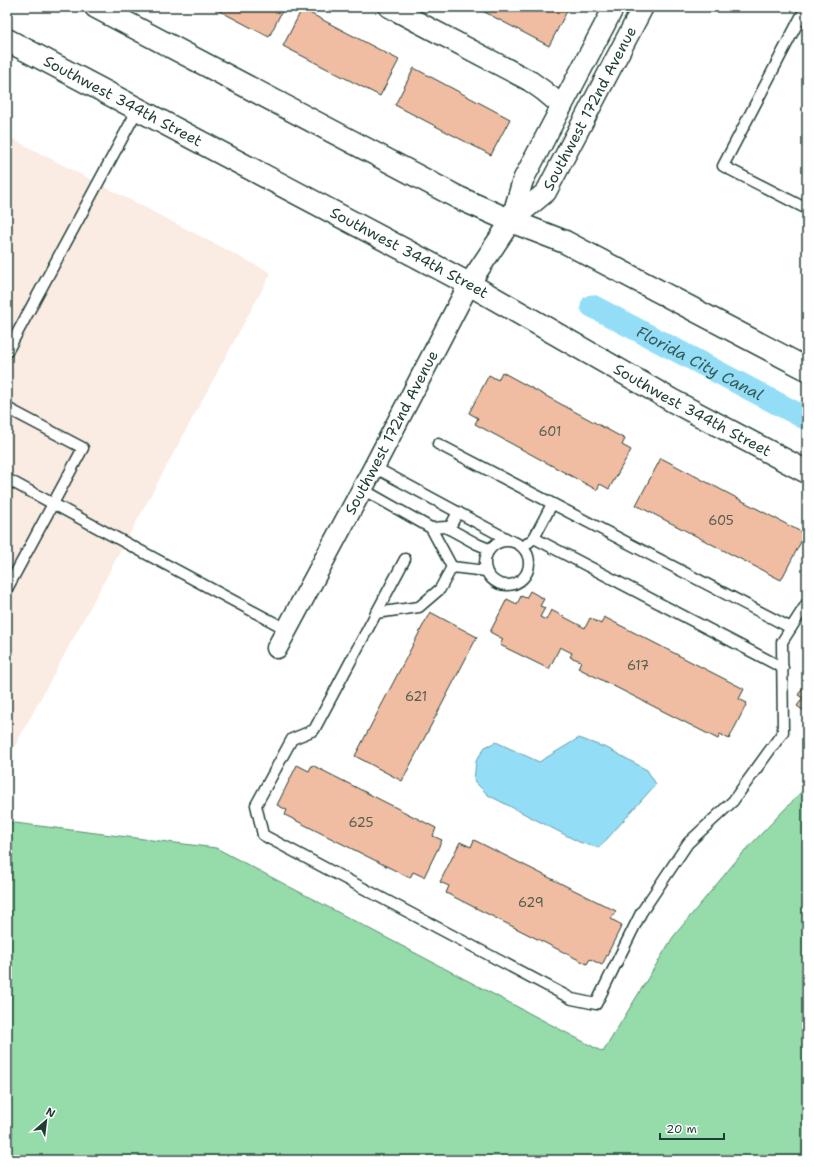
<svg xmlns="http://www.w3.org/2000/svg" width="814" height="1167" viewBox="0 0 814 1167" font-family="'Shantell Sans',sans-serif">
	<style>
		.built { fill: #faebe3 }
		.green { fill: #95dcaa; stroke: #5a8c6f }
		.water { fill: #94ddf6; stroke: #659da8 }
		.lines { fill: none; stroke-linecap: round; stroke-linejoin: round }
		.canal { stroke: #94ddf6; stroke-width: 23 }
		.building { fill: #f0bda2; stroke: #1f3d34 }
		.lane-casing { stroke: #1f3d34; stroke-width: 13 }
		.street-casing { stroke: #1f3d34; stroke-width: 23 }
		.secondary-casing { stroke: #1f3d34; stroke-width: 25 }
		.lane { stroke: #fff; stroke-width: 10 }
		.street { stroke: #fff; stroke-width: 20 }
		.secondary { stroke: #fff; stroke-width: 22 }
		.labels { text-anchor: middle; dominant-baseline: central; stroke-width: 3; stroke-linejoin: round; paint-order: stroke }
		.number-label { font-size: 13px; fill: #535d50 }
		.street-label { font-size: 15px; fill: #1f3d34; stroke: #fff }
		.water-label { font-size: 16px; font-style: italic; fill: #365d5b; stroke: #fff }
	</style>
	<rect width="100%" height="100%" fill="#fff"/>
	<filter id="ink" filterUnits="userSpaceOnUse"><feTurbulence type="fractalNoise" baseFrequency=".025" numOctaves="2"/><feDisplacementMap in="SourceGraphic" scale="8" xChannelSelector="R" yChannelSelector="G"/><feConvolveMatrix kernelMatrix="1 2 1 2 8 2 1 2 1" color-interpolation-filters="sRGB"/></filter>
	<g filter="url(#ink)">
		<!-- built -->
		<path class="built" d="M7 136 271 273 10 755 7 753Z"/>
		<!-- green -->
		<path class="green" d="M807 786V1160H7V822L216 848 603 1052 673 937 740 856Z"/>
		<!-- water -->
		<path class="water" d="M579 738 609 749 647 770 656 784 599 848 579 842 488 795 474 781 476 761 485 747 496 742 539 762Z"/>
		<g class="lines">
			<!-- canal -->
			<path class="canal" id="s1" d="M592 306 807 419"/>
		</g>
		<!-- building -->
		<g class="building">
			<path d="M212 7H284L269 37Z"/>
			<path d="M475 7H569L549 46Z"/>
			<path d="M302 9 399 60 380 96 283 46Z"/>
			<path d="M414 68 510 119 491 155 395 105Z"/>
			<path d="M502 372 625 439 622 445 631 450 609 489 600 484 597 490 475 424 478 418 469 413 489 375 498 380Z"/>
			<path d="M661 458 805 534 781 580 636 505Z"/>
			<path d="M530 591 544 599 540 606 545 608 540 617 546 620 551 610 585 628 590 618 601 624 604 617 744 689 739 699 747 703 729 739 720 734 718 739 578 668 581 661 570 657 572 653 560 647 549 669 500 645 503 639 490 632 507 599 517 604 521 596 526 598Z"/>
			<path d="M430 612 477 637 402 781 355 756Z"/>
			<path d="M807 681V713L797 706 803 698 798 695Z"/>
			<path d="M297 765 309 771 312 765 436 828 433 836 442 840 424 877 413 872 410 878 285 815 287 810 277 805Z"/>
			<path d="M474 840 616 911 611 919 622 925 602 965 590 959 587 964 446 893 449 886 440 882 460 842 471 847Z"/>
		</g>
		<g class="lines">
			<defs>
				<g id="lane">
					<path d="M806 7 723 166 807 209"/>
					<path d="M7 352 138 109"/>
					<path d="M7 408 83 448 7 589"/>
					<path d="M438 444 791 628"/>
					<path d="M374 467 511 541"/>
					<path d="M7 479 286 629"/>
					<path d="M362 489 431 528 452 567"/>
					<path d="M431 528 446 527 477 544 489 549"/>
					<path d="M449 529 458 512"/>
					<path d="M534 538 783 668"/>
					<circle cx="507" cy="563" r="22"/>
					<path d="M523 547 534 538 552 504"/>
					<path d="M405 559 314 730 292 739 256 805 263 835 572 999 596 1004 641 913 688 843 733 801 783 732 782 642 807 603"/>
					<path d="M452 567 486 571"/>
					<path d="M376 613 419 607 440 589 452 567"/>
				</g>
				<g id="street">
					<path d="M389 7 530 81 544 91 562 106"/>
					<path d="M511 221 523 180 614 7"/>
					<path id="s2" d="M277 648 374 467 469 284 511 221 546 192 643 7"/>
				</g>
				<g id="secondary">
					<path d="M96 7 459 198 511 221 565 242 807 369"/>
					<path id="s3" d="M7 40 469 284 673 401 807 472"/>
				</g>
			</defs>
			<!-- lane casing -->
			<use href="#lane" class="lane-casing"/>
			<!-- street casing -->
			<use href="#street" class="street-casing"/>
			<!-- secondary casing -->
			<use href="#secondary" class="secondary-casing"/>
			<!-- lane -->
			<use href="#lane" class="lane"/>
			<!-- street -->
			<use href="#street" class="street"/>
			<!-- secondary -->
			<use href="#secondary" class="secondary"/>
		</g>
	</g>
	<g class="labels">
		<!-- number labels -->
		<g class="number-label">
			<text x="550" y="431">601</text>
			<text x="721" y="520">605</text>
			<text x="638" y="665">617</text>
			<text x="416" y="696">621</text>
			<text x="361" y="822">625</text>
			<text x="531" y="902">629</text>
		</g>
		<!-- street labels -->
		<g class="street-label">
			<text stroke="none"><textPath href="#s3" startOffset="131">Southwest 344th Street</textPath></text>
			<text stroke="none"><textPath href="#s2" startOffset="627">Southwest 172nd Avenue</textPath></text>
			<text stroke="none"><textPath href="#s3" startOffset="455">Southwest 344th Street</textPath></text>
			<text stroke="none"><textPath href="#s3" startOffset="779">Southwest 344th Street</textPath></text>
			<text stroke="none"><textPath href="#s2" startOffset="244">Southwest 172nd Avenue</textPath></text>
		</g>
		<!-- water labels -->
		<g class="water-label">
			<text stroke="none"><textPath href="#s1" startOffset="122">Florida City Canal</textPath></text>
		</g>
	</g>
	<!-- margin -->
	<rect width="814" height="1167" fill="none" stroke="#fff" stroke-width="24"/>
	<rect x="12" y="12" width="790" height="1143" fill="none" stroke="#1f3d34" stroke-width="1.5" filter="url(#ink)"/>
	<!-- north arrow -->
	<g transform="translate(46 1121) rotate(28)" stroke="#ffffff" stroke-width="3" paint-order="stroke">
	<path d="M0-3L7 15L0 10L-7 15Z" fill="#1f3d34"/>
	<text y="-6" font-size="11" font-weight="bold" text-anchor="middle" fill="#1f3d34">N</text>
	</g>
	<!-- scale -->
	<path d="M660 1133v6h64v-6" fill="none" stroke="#1f3d34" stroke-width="2"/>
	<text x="666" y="1133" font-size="12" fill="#1f3d34" stroke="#ffffff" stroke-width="3" paint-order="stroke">20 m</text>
</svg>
